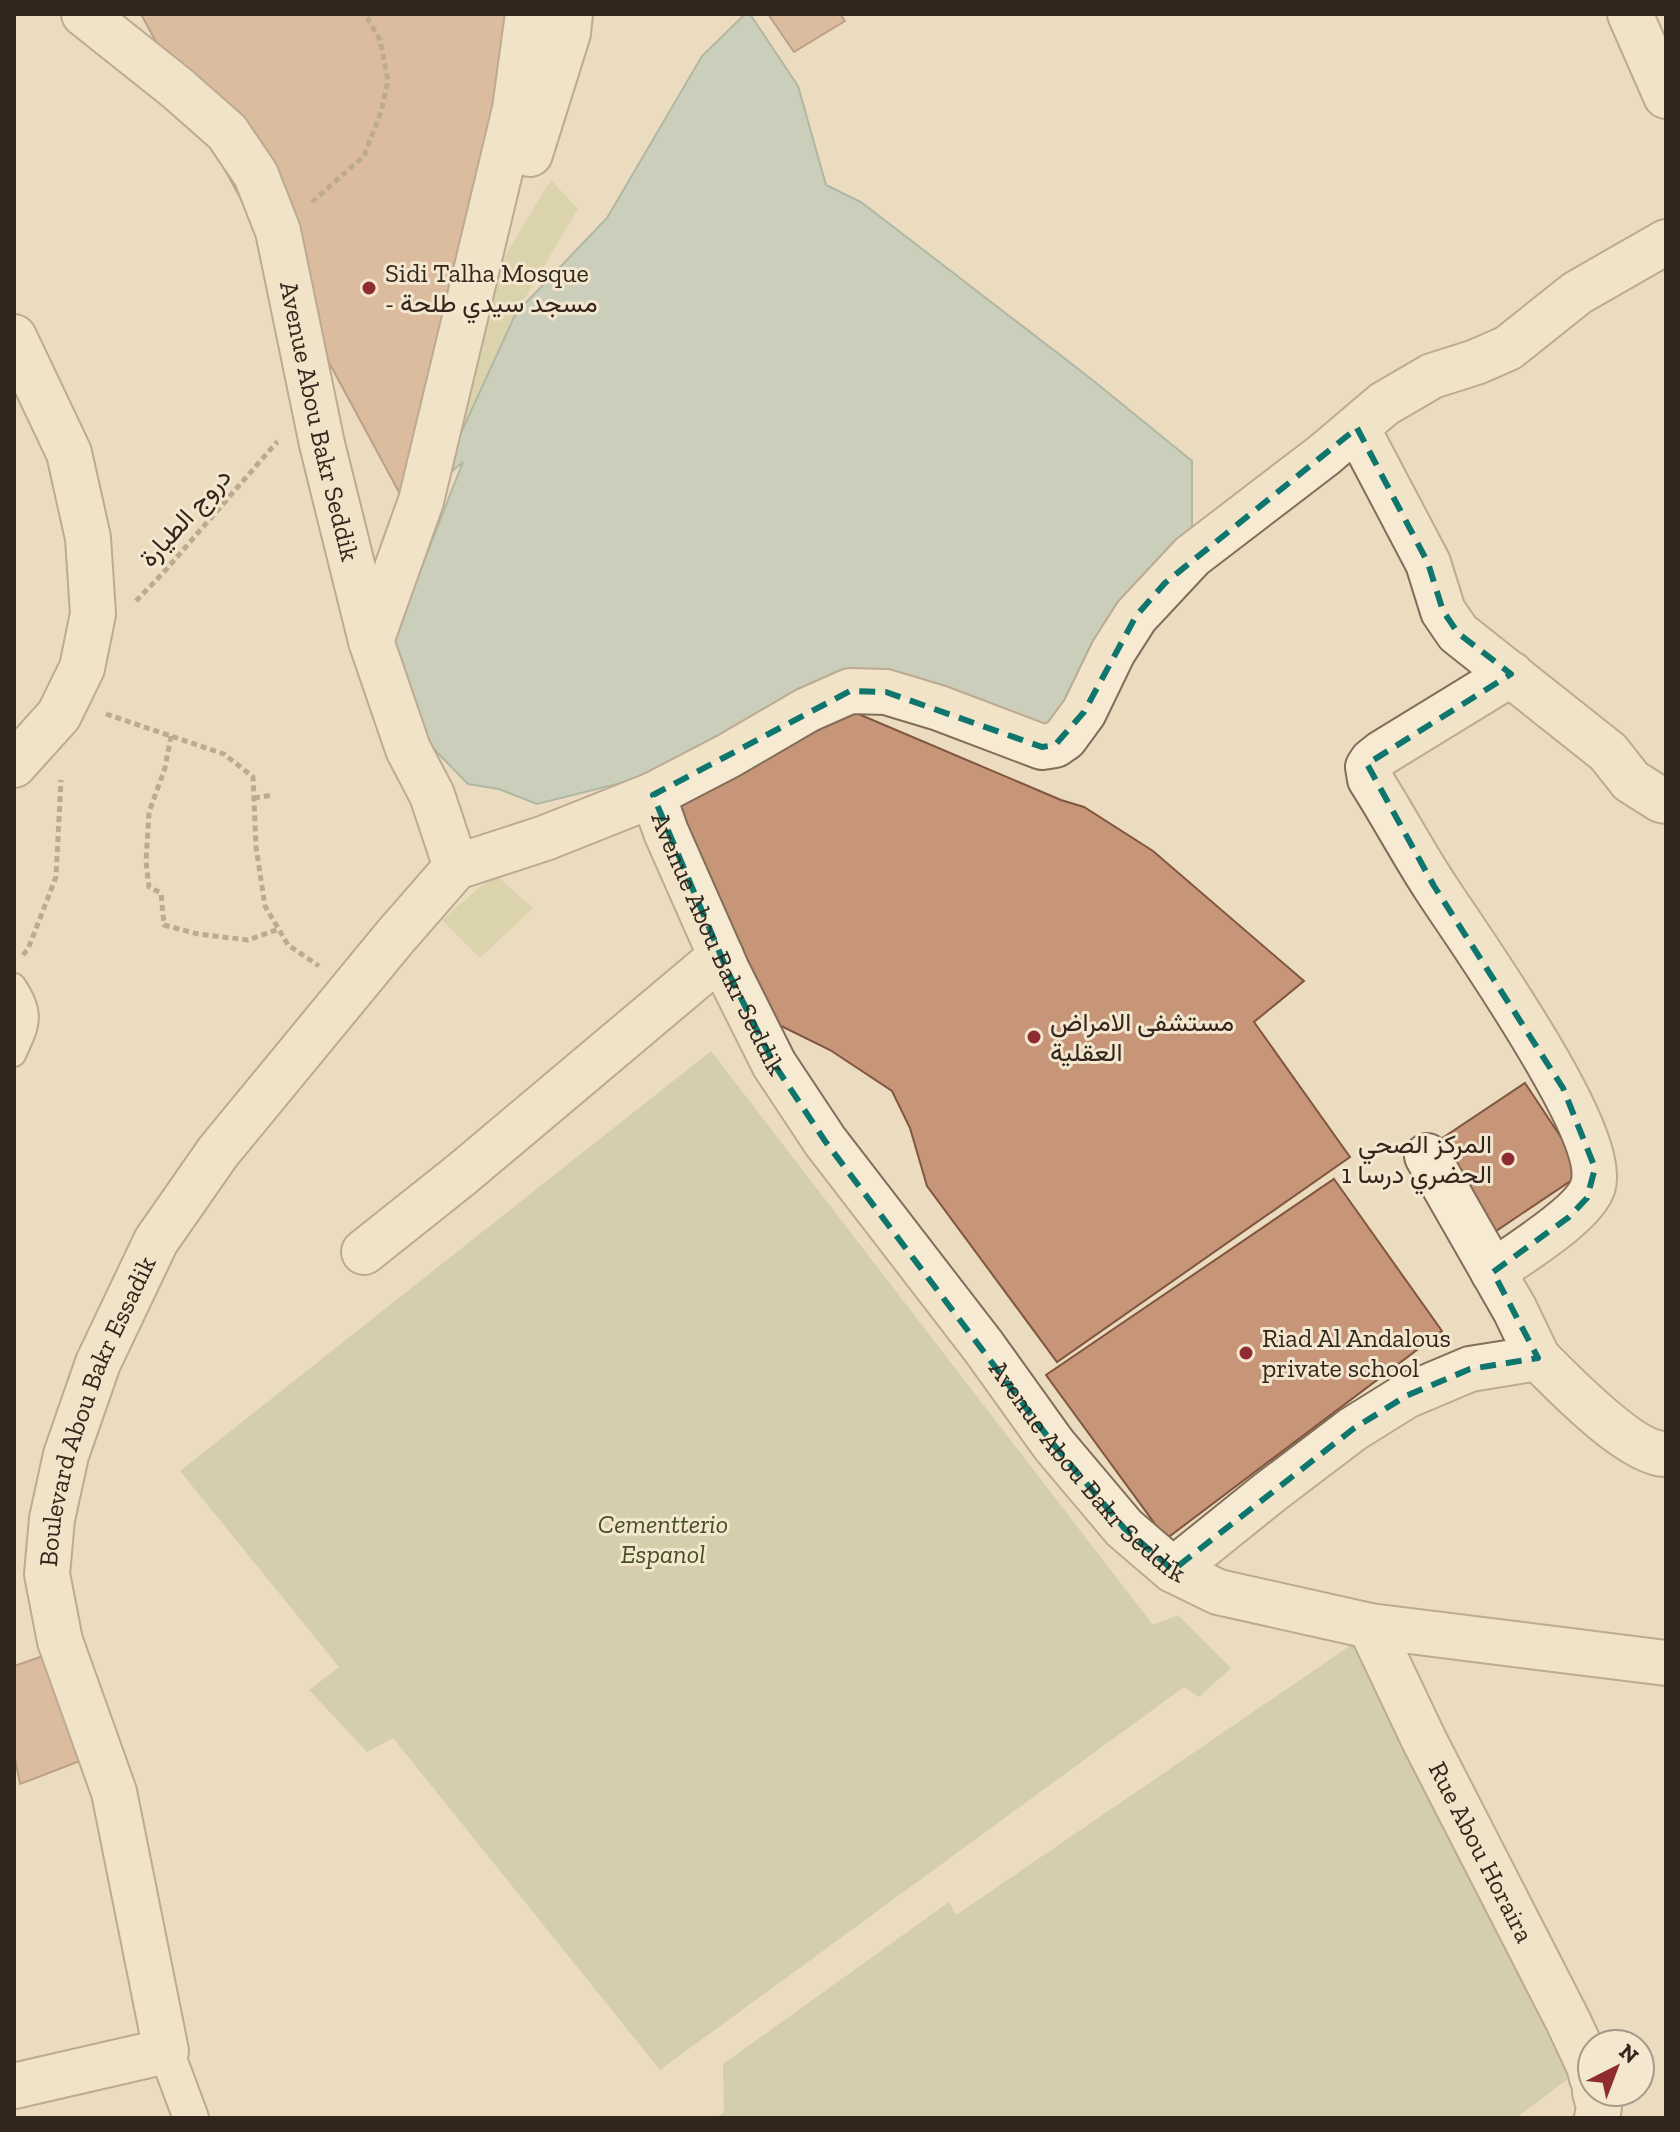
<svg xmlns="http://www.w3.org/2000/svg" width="1680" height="2132" viewBox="0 0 1680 2132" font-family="'Zilla Slab',Vazirmatn,serif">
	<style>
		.green { fill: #c5c894 }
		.cemetery { fill: #babd94 }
		.water { fill: #a2bdb4; stroke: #6a8a81; stroke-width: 2 }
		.building { fill: #c79577; stroke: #805640; stroke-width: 2 }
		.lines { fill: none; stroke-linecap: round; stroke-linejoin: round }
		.service-casing { stroke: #836d59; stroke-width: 26 }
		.pedestrian-casing { stroke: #836d59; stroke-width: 38 }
		.minor-casing { stroke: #836d59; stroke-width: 48 }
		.tertiary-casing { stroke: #836d59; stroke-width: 48 }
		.path { stroke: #836d59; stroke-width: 5; stroke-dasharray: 6 4; stroke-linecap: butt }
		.service { stroke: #f6ead2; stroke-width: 22 }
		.pedestrian { stroke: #f6ead2; stroke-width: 34 }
		.minor { stroke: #f6ead2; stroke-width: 44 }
		.tertiary { stroke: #f6ead2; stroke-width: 44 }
		.marked { fill: none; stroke: #0f766e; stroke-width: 6; stroke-dasharray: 16 10; stroke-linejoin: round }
		.poi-dot { fill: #8e2c32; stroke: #f3e7cf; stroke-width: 3 }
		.labels { text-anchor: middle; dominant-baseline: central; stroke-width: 6; stroke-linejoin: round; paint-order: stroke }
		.poi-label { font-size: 26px; fill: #33261c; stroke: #f3e7cf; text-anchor: start }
		.street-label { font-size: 26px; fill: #33261c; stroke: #f3e7cf }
		.park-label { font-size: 26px; font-style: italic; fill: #464e24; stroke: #f3e7cf }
	</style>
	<rect width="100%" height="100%" fill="#ebdcc0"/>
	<!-- green -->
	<g class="green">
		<path d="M551 180 578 209 512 320 444 469 473 308Z"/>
		<path d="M495 874 533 908 480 958 442 920Z"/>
	</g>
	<!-- cemetery -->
	<g class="cemetery">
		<path d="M711 1051 1153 1625 1178 1615 1231 1668 1199 1697 1184 1687 660 2070 393 1738 367 1752 309 1690 339 1667 180 1471Z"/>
		<path d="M1360 1639 1569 2078 1516 2118H716L724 2112 723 2064 949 1902 956 1915Z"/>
	</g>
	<!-- water -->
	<path class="water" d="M745 14H750L798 86 826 185 861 202 1090 378 1192 461V556L1055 745 870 672 661 773 537 804 499 789 468 784 426 741 392 642 463 462 438 483 516 313 607 218 702 56Z"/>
	<!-- building -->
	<g class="building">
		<path d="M141 14H505L499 83 400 494Z"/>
		<path d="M768 14H840L845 21 794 52Z"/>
		<path d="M849 710 1061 800 1084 807 1153 851 1304 981 1254 1022 1350 1157 1057 1362 927 1186 910 1128 892 1091 830 1050 777 1024 673 805Z"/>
		<path d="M1525 1083 1584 1172 1493 1233 1432 1145Z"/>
		<path d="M1334 1179 1442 1331 1166 1539 1046 1375Z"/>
		<path d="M46 1655 80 1761 20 1784 14 1753V1666Z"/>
	</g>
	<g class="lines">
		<defs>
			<path id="service" d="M14 985C34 1014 28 1025 14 1055"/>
			<path id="pedestrian" d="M166 2051 191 2118"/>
			<g id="minor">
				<path d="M1630 14 1666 96"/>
				<path d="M530 154 568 33 570 14"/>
				<path d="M1357 428 1428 563 1443 611 1458 633 1608 752 1631 781 1661 800 1666 801"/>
				<path d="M371 641 421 501 515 109 528 14"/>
				<path d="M653 795 728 756 807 710 850 691 886 692 939 708 1042 747 1055 745 1065 738 1084 712 1113 652 1136 616 1192 556 1324 455 1384 404 1432 376 1476 362 1508 348 1577 293 1666 242"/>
				<path d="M364 1252 462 1174 721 956"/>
				<path d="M1493 1272C1518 1254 1585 1214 1593 1186 1608 1132 1469 939 1436 888 1413 853 1393 815 1370 779L1368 767 1372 761 1382 753 1511 674"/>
				<path d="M1538 1358C1562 1382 1632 1455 1666 1454"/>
				<path d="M1173 1570 1270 1492 1353 1429 1406 1396 1470 1369 1538 1358 1515 1310 1427 1156"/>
				<path id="s1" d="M1370 1626 1424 1740 1568 2021 1589 2066 1592 2078"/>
				<path id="s2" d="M14 2086 166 2051 114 1792 60 1641 47 1574 52 1519 66 1455 98 1363 156 1241 218 1152 395 937 456 867"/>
				<path d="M1595 2092 1599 2107 1597 2118"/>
			</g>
			<g id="tertiary">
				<path id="s3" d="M84 14 177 88 227 132 256 175 278 231 322 444 371 641 408 749 432 795 456 867 545 838 653 795 666 832 727 970 774 1064 825 1141 983 1346 1054 1445 1124 1528 1173 1570 1218 1592 1370 1626 1666 1663"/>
				<path d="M14 337 69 453 88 538 93 614 82 668 59 715 14 765"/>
			</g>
		</defs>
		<!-- service casing -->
		<use href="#service" class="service-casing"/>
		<!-- pedestrian casing -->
		<use href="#pedestrian" class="pedestrian-casing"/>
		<!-- minor casing -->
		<use href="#minor" class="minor-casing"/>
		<!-- tertiary casing -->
		<use href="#tertiary" class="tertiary-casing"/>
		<!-- path -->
		<g class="path">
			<path d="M312 202 364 156 381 112 388 81 380 40 365 14"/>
			<path d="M136 601 164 572 276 443 278 442"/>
			<path d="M106 714 224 754 253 777 256 847 265 906 288 945 319 966"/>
			<path d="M171 736 165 768 149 812 146 861 149 887 161 893 164 925 198 934 248 940 279 929"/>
			<path d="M254 798 273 795"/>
			<path d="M23 955 28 949 56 877 61 780"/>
		</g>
		<!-- service -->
		<use href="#service" class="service"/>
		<!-- pedestrian -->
		<use href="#pedestrian" class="pedestrian"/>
		<!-- minor -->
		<use href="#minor" class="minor"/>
		<!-- tertiary -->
		<use href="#tertiary" class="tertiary"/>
	</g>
	<!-- marked area -->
	<path d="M0 0H1680V2132H0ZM1357 428 1428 563 1443 611 1458 633 1511 674 1367 764 1434 886 1563 1088 1595 1168 1587 1198 1569 1217 1493 1272 1538 1358 1470 1369 1406 1396 1353 1429 1173 1570 1124 1528 1054 1445 825 1141 774 1064 727 970 653 795 850 691 886 692 1042 747 1055 745 1084 712 1136 616 1165 583Z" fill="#ebdcc0" fill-opacity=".55" fill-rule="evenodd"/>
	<path class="marked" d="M1357 428 1428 563 1443 611 1458 633 1511 674 1367 764 1434 886 1563 1088 1595 1168 1587 1198 1569 1217 1493 1272 1538 1358 1470 1369 1406 1396 1353 1429 1173 1570 1124 1528 1054 1445 825 1141 774 1064 727 970 653 795 850 691 886 692 1042 747 1055 745 1084 712 1136 616 1165 583Z"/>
	<!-- markers -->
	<g class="poi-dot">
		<circle cx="369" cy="288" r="8"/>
		<circle cx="1034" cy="1037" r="8"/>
		<circle cx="1508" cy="1159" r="8"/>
		<circle cx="1246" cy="1353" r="8"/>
	</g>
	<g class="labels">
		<!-- poi labels -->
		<g class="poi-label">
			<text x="385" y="273">Sidi Talha Mosque<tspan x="385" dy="30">- مسجد سيدي طلحة</tspan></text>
			<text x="1050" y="1022">مستشفى الامراض<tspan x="1050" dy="30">العقلية</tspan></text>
			<text x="1492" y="1144" text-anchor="end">المركز الصحي<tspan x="1492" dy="30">الحضري درسا 1</tspan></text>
			<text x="1262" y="1338">Riad Al Andalous<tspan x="1262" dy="30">private school</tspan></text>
		</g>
		<!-- street labels -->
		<g class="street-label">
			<text stroke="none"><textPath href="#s3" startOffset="492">Avenue Abou Bakr Seddik</textPath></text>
			<text transform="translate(185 517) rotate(-48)">دروج الطيارة</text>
			<text stroke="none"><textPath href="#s3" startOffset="1332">Avenue Abou Bakr Seddik</textPath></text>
			<text stroke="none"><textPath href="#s2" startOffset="820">Boulevard Abou Bakr Essadik</textPath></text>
			<text stroke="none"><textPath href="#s3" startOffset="1980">Avenue Abou Bakr Seddik</textPath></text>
			<text stroke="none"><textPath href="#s1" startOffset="252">Rue Abou Horaira</textPath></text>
		</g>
		<!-- park labels -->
		<g class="park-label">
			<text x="663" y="1524">Cementterio<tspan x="663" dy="30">Espanol</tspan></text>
		</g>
	</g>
	<!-- border -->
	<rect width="1680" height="2132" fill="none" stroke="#33261c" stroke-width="32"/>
	<!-- north arrow -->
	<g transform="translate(1616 2068) rotate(42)"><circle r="38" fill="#f3e7cf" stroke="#a69a87" stroke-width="2"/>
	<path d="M0-6L14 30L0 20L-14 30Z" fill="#8e2c32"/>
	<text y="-12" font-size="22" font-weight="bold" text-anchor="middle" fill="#33261c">N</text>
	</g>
</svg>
